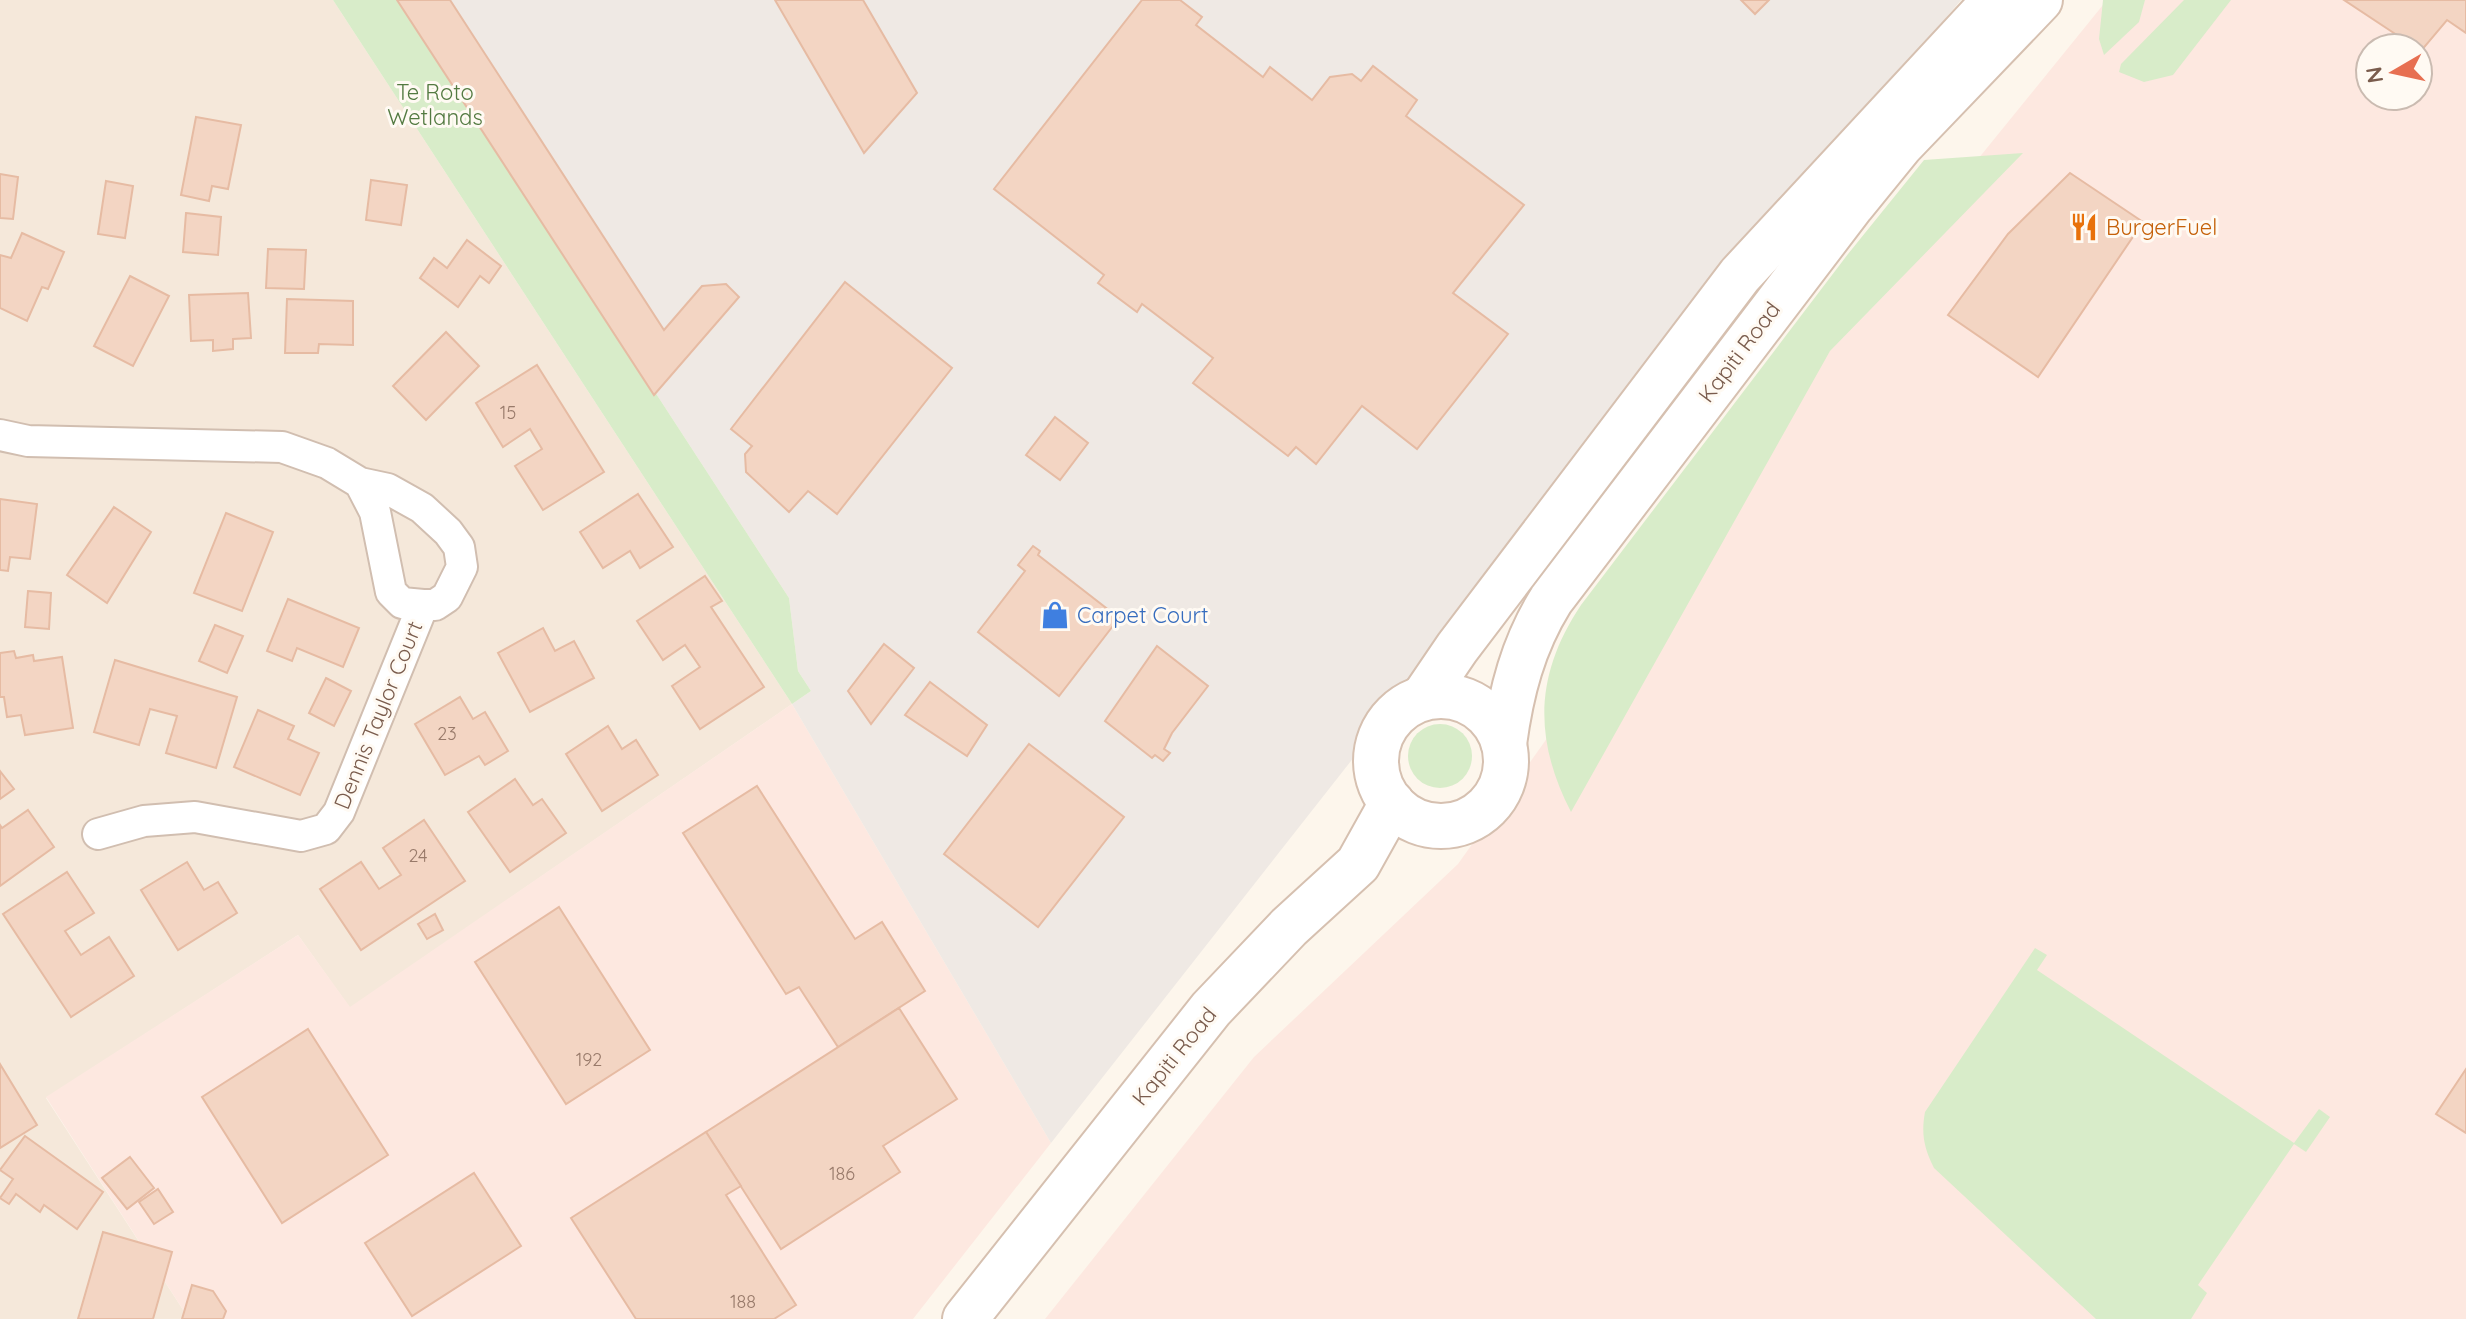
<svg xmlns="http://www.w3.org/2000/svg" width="2466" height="1319" viewBox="0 0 2466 1319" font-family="Quicksand,sans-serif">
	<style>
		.residential { fill: #f5e8da }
		.commercial { fill: #fde8e0; fill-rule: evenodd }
		.industrial { fill: #efe9e4 }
		.green { fill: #d8ecc9 }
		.building { fill: #f3d5c3; stroke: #e6bba3; stroke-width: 2 }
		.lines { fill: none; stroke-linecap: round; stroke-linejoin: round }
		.minor-casing { stroke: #d1beb0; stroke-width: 34 }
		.secondary-casing { stroke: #d6c0b0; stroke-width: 48 }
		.minor { stroke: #fff; stroke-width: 30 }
		.secondary { stroke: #fff; stroke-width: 44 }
		.labels { text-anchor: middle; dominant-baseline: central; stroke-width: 6; stroke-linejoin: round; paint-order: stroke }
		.number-label { font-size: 18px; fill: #987a6a }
		.park-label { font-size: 22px; fill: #537a41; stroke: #fffaf3 }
		.food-label { font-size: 22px; fill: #c56008; stroke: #fffaf3; text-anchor: start }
		.street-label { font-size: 22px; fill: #7a5c4d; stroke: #fffaf3 }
		.shop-label { font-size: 22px; fill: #366cbe; stroke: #fffaf3; text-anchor: start }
	</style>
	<rect width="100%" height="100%" fill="#fdf6ec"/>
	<!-- residential -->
	<path class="residential" d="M0 0H333L792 704 350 1008 298 935 46 1098 189 1319H0Z"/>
	<!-- commercial -->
	<g class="commercial">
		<path d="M2107 0H2466V1319H1045L1254 1057 1458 864 1814 361ZM2370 48H2418V96H2370Z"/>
		<path d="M792 704 1051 1143 913 1319H189L46 1097 298 935 350 1007Z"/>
	</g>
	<!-- industrial -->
	<path class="industrial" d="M400 0H1961L1793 198 1051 1143 792 704 811 691 798 671 789 598Z"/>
	<!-- green -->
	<g class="green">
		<path d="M333 0H400L789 598 798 671 811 691 792 704Z"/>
		<path d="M2103 0H2145L2139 22 2104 55 2099 39Z"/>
		<path d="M2184 0H2231L2173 75 2144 82 2119 72 2121 64Z"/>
		<path d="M2023 153 1830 351 1571 812C1533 738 1535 674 1581 605L1848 254 1924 160Z"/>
		<circle cx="1440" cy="756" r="32"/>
		<path d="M2035 948 2047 955 2037 970 2294 1143 2319 1109 2330 1117 2306 1152 2294 1144 2198 1285 2207 1293 2191 1319H2096L1934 1168C1924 1148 1921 1134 1925 1112Z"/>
	</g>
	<!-- building -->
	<g class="building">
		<path d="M397 0H450L664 330 702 286 726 284 739 297 654 395Z"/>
		<path d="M775 0H863L917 93 864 153Z"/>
		<path d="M1142 0H1180L1202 17 1196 25 1263 77 1270 67 1312 100 1330 77 1352 74 1361 81 1373 66 1417 100 1406 116 1524 205 1453 293 1508 334 1417 449 1362 406 1316 464 1296 447 1288 456 1193 383 1213 358 1142 304 1137 312 1098 283 1104 275 994 189Z"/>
		<path d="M1741 0H1769L1755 14Z"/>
		<path d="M2344 0H2466V33L2447 20 2421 51Z"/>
		<path d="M196 117 241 125 228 189 212 186 209 201 181 195Z"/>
		<path d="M2070 173 2143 222 2038 377 1948 315 2008 234Z"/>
		<path d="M0 174 18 177 13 219 0 218Z"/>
		<path d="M371 180 407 185 401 225 366 220Z"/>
		<path d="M106 181 133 186 125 238 98 234Z"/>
		<path d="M186 213 221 217 218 255 183 252Z"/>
		<path d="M22 233 64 252 48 289 42 287 27 321 0 308V255L11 258Z"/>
		<path d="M467 240 501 266 489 283 480 276 458 307 420 278 434 258 447 268Z"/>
		<path d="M268 249 306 250 304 289 266 288Z"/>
		<path d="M130 276 169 296 133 366 94 346Z"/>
		<path d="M845 282 952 368 837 514 808 491 789 512 746 472 745 454 752 446 731 429Z"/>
		<path d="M248 293 251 338 233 339V349L213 351V340L191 341 189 295Z"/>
		<path d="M287 299 353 301V345L319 344 318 353H285Z"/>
		<path d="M446 332 479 366 426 420 393 386Z"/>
		<path d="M537 365 604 472 543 510 515 466 542 449 530 429 503 447 476 403Z"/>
		<path d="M1055 417 1088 443 1060 480 1026 455Z"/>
		<path d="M638 494 673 547 640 568 630 551 603 568 580 532Z"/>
		<path d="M0 499 37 504 30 559 10 557 8 571 0 570Z"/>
		<path d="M114 507 151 532 107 603 67 575Z"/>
		<path d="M226 513 273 532 242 611 194 593Z"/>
		<path d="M1033 546 1040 551 1038 555 1119 618 1059 696 978 632 1025 571 1018 565Z"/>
		<path d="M705 576 722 601 711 607 764 687 700 729 672 686 700 667 685 645 663 660 637 621Z"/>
		<path d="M28 591 51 593 49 629 25 627Z"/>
		<path d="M288 599 359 628 343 667 297 648 292 661 267 651Z"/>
		<path d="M215 625 243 636 227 673 199 661Z"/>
		<path d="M543 628 555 651 574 641 594 678 530 712 498 653Z"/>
		<path d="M884 644 914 668 871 724 848 691Z"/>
		<path d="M1157 646 1208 686 1172 733 1164 749 1170 753 1163 761 1155 755 1152 758 1105 721Z"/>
		<path d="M14 651 16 658 33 655 34 661 62 657 73 728 25 735 21 715 7 717 4 697H0V653Z"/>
		<path d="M115 660 237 697 216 768 166 753 177 716 150 709 139 745 94 732Z"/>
		<path d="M326 678 351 691 334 726 309 713Z"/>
		<path d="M930 682 987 725 967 756 905 715Z"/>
		<path d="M460 697 473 719 485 712 508 751 485 765 479 756 445 775 415 724Z"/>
		<path d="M258 710 294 726 288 739 319 753 300 795 234 767Z"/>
		<path d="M608 726 622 749 636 740 658 775 602 811 566 754Z"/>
		<path d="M1029 744 1124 817 1038 927 944 854Z"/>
		<path d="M0 771 14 789 0 799Z"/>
		<path d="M515 779 533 805 542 799 566 833 510 872 468 812Z"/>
		<path d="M757 786 855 939 882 922 925 991 838 1047 799 987 786 994 683 833Z"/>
		<path d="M28 810 54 847 0 886V825L2 828Z"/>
		<path d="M424 820 465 881 361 950 320 889 361 862 379 889 401 875 383 848Z"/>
		<path d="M187 862 204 890 218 882 237 913 178 950 141 890Z"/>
		<path d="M67 872 94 913 65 931 81 955 109 937 134 976 71 1017 3 914Z"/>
		<path d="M559 907 650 1050 566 1104 475 962Z"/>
		<path d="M435 914 443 930 427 939 418 924Z"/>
		<path d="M899 1008 957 1099 883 1146 900 1172 781 1249 706 1132Z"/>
		<path d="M308 1029 388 1155 282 1223 202 1097Z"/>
		<path d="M0 1064 37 1125 0 1148Z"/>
		<path d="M2466 1069V1133L2436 1114Z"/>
		<path d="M706 1132 741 1186 726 1195 796 1305 774 1319H636L571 1218Z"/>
		<path d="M25 1136 103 1192 77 1229 44 1205 40 1212 16 1194 9 1204 0 1198 13 1179 0 1170Z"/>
		<path d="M130 1157 154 1188 127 1209 102 1178Z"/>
		<path d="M474 1173 521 1246 412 1316 365 1243Z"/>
		<path d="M158 1189 173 1212 154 1224 139 1202Z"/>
		<path d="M103 1232 172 1252 153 1319H78Z"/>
		<path d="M192 1285 213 1291 226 1311 223 1319H182Z"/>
	</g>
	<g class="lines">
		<defs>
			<g id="minor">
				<path d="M0 435 28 441 282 447 327 463 360 483 388 489 422 508 448 532 459 547 462 567 447 597 435 605H423L402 603 391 592 375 512 360 483"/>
				<path d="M98 834 144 821 195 817 301 836 326 829 339 812 423 605"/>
			</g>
			<g id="secondary">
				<circle cx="1441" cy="761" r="65"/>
				<path d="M1423 698 1457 648 1740 275 1995 0"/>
				<path d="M1504 744C1511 692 1523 645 1551 600L1852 205 1900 146 2040 0"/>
				<path d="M965 1319 1211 1009 1289 927 1358 864 1392 803"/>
			</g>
		</defs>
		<!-- minor casing -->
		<use href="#minor" class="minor-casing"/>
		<!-- secondary casing -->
		<use href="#secondary" class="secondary-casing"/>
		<!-- minor -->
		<use href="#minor" class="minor"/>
		<!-- secondary -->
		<use href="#secondary" class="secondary"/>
	</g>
	<!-- icons -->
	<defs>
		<symbol id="restaurant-bare" viewBox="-9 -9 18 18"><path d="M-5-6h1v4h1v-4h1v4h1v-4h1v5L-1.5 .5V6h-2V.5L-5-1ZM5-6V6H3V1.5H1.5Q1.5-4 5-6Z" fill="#e8710a" stroke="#fffaf3" stroke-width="2.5" paint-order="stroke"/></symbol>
		<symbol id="shop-bare" viewBox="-9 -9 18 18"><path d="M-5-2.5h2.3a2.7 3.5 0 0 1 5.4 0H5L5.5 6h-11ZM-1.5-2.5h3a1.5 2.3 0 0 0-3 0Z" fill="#3f7fe0" stroke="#fffaf3" stroke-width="2.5" paint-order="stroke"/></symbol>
	</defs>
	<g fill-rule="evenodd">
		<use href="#restaurant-bare" x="2064" y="207" width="40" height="40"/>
		<use href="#shop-bare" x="1035" y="595" width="40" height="40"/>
	</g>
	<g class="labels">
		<!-- number labels -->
		<g class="number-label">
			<text x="508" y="412">15</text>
			<text x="447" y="733">23</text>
			<text x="418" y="855">24</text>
			<text x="589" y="1059">192</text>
			<text x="842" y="1173">186</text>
			<text x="743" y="1301">188</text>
		</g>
		<!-- park labels -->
		<g class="park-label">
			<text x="435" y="92">Te Roto<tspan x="435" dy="25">Wetlands</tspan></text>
		</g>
		<!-- food labels -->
		<g class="food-label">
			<text x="2106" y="227">BurgerFuel</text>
		</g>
		<!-- street labels -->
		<g class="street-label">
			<text transform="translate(1739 352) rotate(-53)">Kapiti Road</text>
			<text transform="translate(378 715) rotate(-68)">Dennis Taylor Court</text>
			<text transform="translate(1174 1056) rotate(-51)">Kapiti Road</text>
		</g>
		<!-- shop labels -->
		<g class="shop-label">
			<text x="1077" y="615">Carpet Court</text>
		</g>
	</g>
	<!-- north arrow -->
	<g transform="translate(2394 72) rotate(261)"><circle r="38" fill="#fffaf3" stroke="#cabbb1" stroke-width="2"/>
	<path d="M0-6L14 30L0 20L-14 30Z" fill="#e76f51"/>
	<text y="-12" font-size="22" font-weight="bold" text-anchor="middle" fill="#7a5c4d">N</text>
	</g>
</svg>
